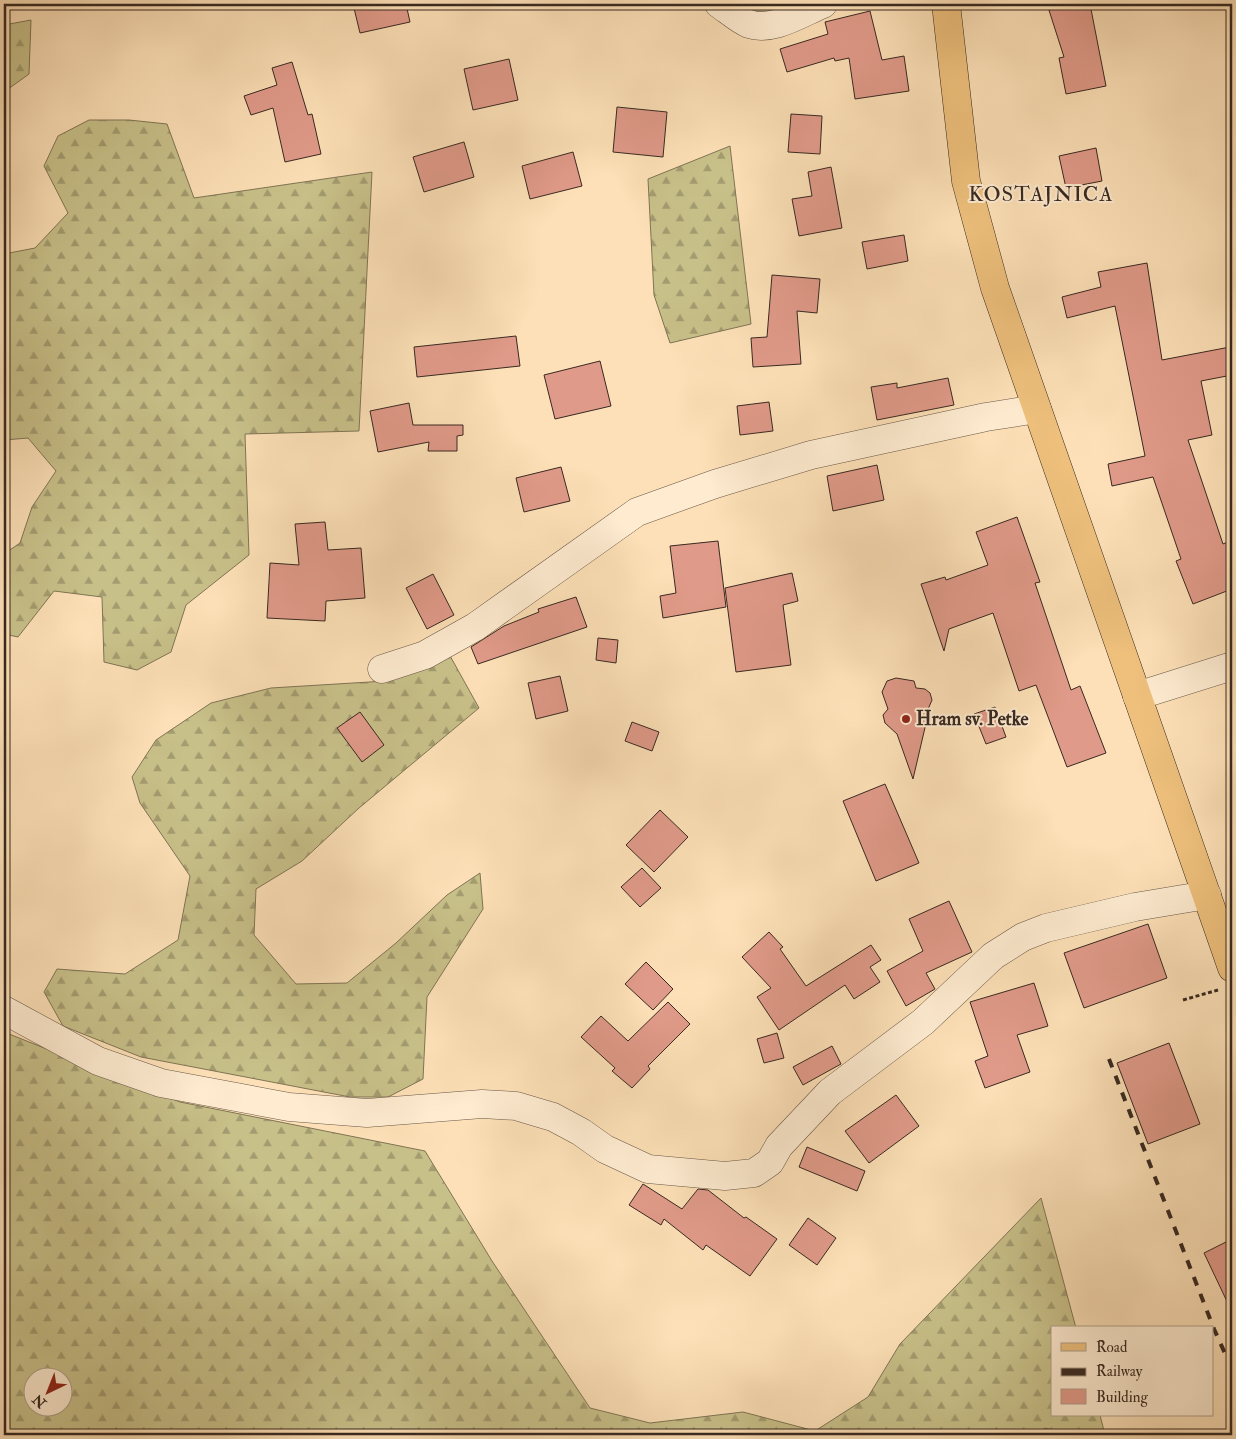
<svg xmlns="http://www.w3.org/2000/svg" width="1236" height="1439" viewBox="0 0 1236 1439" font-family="'IM FELL Double Pica',serif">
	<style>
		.forest { fill: url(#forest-firs); stroke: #807455; fill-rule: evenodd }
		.cemetery { fill: url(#cemetery-stones); stroke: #807455 }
		.building { fill: #e09a89; stroke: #382921 }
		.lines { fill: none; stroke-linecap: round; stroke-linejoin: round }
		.minor-casing { stroke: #695746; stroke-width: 29 }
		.major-casing { stroke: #382921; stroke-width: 29 }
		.path { stroke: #382921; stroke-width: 3; stroke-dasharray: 4 2.5; stroke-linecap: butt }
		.minor { stroke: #feebd0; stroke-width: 28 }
		.major { stroke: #eec07c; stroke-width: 28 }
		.rail { stroke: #382921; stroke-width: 4; stroke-dasharray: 9 9; stroke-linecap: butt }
		.poi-dot { fill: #8f2418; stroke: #feebd0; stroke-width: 2 }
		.labels { text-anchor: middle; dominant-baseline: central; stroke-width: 4; stroke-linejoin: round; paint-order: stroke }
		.poi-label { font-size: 19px; font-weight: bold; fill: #382921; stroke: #feebd0; text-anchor: start }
		.quarter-label { font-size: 21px; letter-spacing: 1px; fill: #382921; stroke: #feebd0 }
	</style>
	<defs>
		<pattern id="forest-firs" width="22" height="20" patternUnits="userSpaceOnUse" patternTransform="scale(1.25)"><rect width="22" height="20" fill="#c8c089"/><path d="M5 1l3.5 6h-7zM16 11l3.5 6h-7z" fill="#a39c70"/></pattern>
		<pattern id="cemetery-stones" width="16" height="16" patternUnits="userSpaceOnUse" patternTransform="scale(1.25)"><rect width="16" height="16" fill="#c8c089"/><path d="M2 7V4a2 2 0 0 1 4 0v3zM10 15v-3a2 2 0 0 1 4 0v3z" fill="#a39c70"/></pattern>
	</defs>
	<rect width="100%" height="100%" fill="#fde0b7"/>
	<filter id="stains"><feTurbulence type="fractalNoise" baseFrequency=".004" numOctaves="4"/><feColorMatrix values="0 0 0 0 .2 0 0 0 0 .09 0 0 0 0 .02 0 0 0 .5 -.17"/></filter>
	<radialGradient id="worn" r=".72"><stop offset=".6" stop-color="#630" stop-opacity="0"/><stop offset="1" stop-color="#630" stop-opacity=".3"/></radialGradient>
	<!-- forest -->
	<g class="forest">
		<path d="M31 20 29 74 4 92V25Z"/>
		<path d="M89 120H129L167 124 194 198 372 172 359 431 245 434 249 555 186 605 171 652 137 670 104 662 102 597 54 591 18 637 4 634V554L20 543 32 507 56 471 28 438 4 440V254L35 248 68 213 44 166 58 136Z"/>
		<path d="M730 146 751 324 670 343 654 295 648 179Z"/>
		<path d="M449 654 479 708 359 808 302 861 256 889 254 935 296 984 347 983 396 943 447 895 480 873 483 909 427 997 423 1079 388 1097H350L141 1057 63 1026 44 992 57 969 125 974 178 940 190 876 140 803 132 777 156 740 211 703 271 688 386 681Z"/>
		<path d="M4 1032 180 1102 425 1151 492 1261 590 1408 650 1423 743 1412 815 1431 868 1397 900 1344 1041 1198 1076 1328H1052V1415H1100L1105 1435H1071L1045 1428 1034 1435H4ZM32 1376H62V1406H32Z"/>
	</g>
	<!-- cemetery -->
	<path class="cemetery" d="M739 4H799C773 14 764 22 739 4Z"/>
	<!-- building -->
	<g class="building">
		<path d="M353 4H406L410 22 360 33Z"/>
		<path d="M1047 4H1090L1106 86 1066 94 1059 58 1064 57Z"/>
		<path d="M870 11 882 60 904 56 909 91 855 99 849 58 835 61 834 58 787 72 780 49 828 34 825 22Z"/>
		<path d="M509 59 518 100 473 110 464 69Z"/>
		<path d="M292 62 308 115 312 114 321 154 285 162 273 108 251 115 244 96 277 85 272 68Z"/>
		<path d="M617 107 667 112 663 157 613 152Z"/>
		<path d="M791 114 822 116 820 154 788 152Z"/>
		<path d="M464 142 474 177 424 192 413 157Z"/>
		<path d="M1096 148 1102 181 1066 188 1059 156Z"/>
		<path d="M573 152 582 186 530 199 522 166Z"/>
		<path d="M831 167 842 228 799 236 792 199 812 196 808 172Z"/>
		<path d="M904 235 908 261 867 269 862 242Z"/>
		<path d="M1147 263 1162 360 1230 347 1232 360V375L1201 381 1212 435 1188 440 1223 544 1232 540V589L1193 604 1176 561 1181 559 1153 477 1112 486 1108 464 1145 456 1115 306 1067 318 1062 297 1101 287 1098 272Z"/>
		<path d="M772 275 820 279 817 313 797 311 801 364 753 367 751 338 767 337Z"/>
		<path d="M516 336 520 366 417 377 414 347Z"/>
		<path d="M600 361 611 406 555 419 544 375Z"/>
		<path d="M948 378 954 405 877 420 871 387 897 383V388Z"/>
		<path d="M769 402 773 431 740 435 737 406Z"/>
		<path d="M409 403 413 425H463V435L457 436V451H428L429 442 378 452 370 411Z"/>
		<path d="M877 465 884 500 833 511 827 476Z"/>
		<path d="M561 467 570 501 524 512 516 478Z"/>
		<path d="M1017 517 1040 582 1035 583 1071 690 1080 686 1106 753 1067 767 1036 685 1019 691 993 613 949 629 944 651 921 584 945 577 946 580 988 565 976 532Z"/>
		<path d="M325 522 328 550 361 548 365 598 326 601 325 621 267 618 270 563 299 565 295 524Z"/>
		<path d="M718 541 726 607 663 618 660 596 676 593 670 546Z"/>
		<path d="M792 573 798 601 783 605 791 665 736 672 725 588Z"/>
		<path d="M433 574 454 615 427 629 406 588Z"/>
		<path d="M576 597 587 627 478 664 471 647 504 626 539 612 538 609Z"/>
		<path d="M598 638 618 640 616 663 596 660Z"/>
		<path d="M560 676 568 711 536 719 528 683Z"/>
		<path d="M896 678 914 681 916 688 925 689 930 693 932 700 926 714 927 719 913 779 897 734 885 723 883 715 888 709 882 692 887 681Z"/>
		<path d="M995 707 1006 737 986 744 974 714Z"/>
		<path d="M360 712 384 745 362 762 337 728Z"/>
		<path d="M632 722 659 732 652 751 625 741Z"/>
		<path d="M885 784 919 863 876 881 843 801Z"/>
		<path d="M660 810 688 837 654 872 626 845Z"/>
		<path d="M642 868 661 888 640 907 621 887Z"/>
		<path d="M949 901 972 952 926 973 935 989 906 1006 887 971 923 951 909 919Z"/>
		<path d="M1148 924 1167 978 1084 1008 1064 953Z"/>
		<path d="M769 932 783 947 780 949 806 986 871 945 881 960 870 967 880 982 854 999 845 985 779 1030 757 997 771 988 742 957Z"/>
		<path d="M646 962 673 989 653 1010 625 984Z"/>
		<path d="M1034 983 1048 1026 1017 1035 1030 1072 985 1088 975 1061 988 1056 970 1002Z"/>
		<path d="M668 1002 690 1024 648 1066 650 1069 632 1088 612 1071 615 1068 581 1037 601 1016 628 1041Z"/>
		<path d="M777 1033 784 1058 764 1063 757 1039Z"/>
		<path d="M1169 1043 1200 1124 1148 1144 1117 1063Z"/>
		<path d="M832 1046 841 1064 803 1085 793 1067Z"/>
		<path d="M896 1095 919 1126 869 1163 845 1131Z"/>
		<path d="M807 1147 865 1171 857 1191 799 1167Z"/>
		<path d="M643 1184 682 1209 698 1189 708 1190 744 1218 746 1217 777 1239 750 1276 706 1245 703 1250 664 1219 661 1225 629 1205Z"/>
		<path d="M808 1218 836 1238 817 1265 789 1245Z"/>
		<path d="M1232 1239V1312L1204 1253Z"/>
	</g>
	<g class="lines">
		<defs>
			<g id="minor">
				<path d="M719 4C728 10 739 20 749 24 773 32 801 13 823 4"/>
				<path d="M382 669 425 655 475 627 637 512 715 484 811 455 986 417 1037 409"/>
				<path d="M1137 696 1232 666"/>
				<path d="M4 1010 98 1061 161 1083 289 1107 367 1113 482 1104 516 1106 553 1117 581 1132 605 1149 648 1169 725 1176 754 1173 770 1162 779 1146 830 1092 923 1022 993 956 1023 937 1046 928 1135 907 1207 895"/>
			</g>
			<path id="major" d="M946 4 966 181 995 288 1232 968"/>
		</defs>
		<!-- minor casing -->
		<use href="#minor" class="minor-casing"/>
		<!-- major casing -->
		<use href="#major" class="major-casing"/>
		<!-- path -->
		<path class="path" d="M1183 1000 1218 990"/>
		<!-- minor -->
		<use href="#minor" class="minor"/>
		<!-- major -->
		<use href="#major" class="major"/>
		<!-- rail -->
		<path class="rail" d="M1109 1059 1214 1329 1232 1369"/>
	</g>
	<!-- markers -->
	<circle class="poi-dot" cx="906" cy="719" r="5"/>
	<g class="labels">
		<!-- poi labels -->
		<g class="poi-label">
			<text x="916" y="719">Hram sv. Petke</text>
		</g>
		<!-- quarter labels -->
		<g class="quarter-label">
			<text x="1041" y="194">KOSTAJNICA</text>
		</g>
	</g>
	<!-- margin -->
	<rect width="1236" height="1439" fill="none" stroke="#fde0b7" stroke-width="20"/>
	<rect x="5" y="5" width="1226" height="1429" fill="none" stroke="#382921" stroke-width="2.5"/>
	<rect x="10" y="10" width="1216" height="1419" fill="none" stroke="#382921"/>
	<!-- legend -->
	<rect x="1051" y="1326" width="162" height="90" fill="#feebd0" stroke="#af9d8a"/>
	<rect x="1061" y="1343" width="25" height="8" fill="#eec07c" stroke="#af9d8a"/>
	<text x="1096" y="1352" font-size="15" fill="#382921">Road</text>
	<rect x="1061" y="1368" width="25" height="8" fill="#382921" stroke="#af9d8a"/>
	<text x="1096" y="1376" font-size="15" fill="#382921">Railway</text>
	<rect x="1061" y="1389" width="25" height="15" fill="#e09a89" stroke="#af9d8a"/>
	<text x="1096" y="1402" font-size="15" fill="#382921">Building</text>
	<!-- north arrow -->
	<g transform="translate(48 1392) rotate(223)"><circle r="24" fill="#feebd0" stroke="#af9d8a"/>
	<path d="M0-4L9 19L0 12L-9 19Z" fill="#8f2418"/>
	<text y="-8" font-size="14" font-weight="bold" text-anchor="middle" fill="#382921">N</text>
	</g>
	<rect width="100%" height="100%" filter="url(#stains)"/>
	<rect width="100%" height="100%" fill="url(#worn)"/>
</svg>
